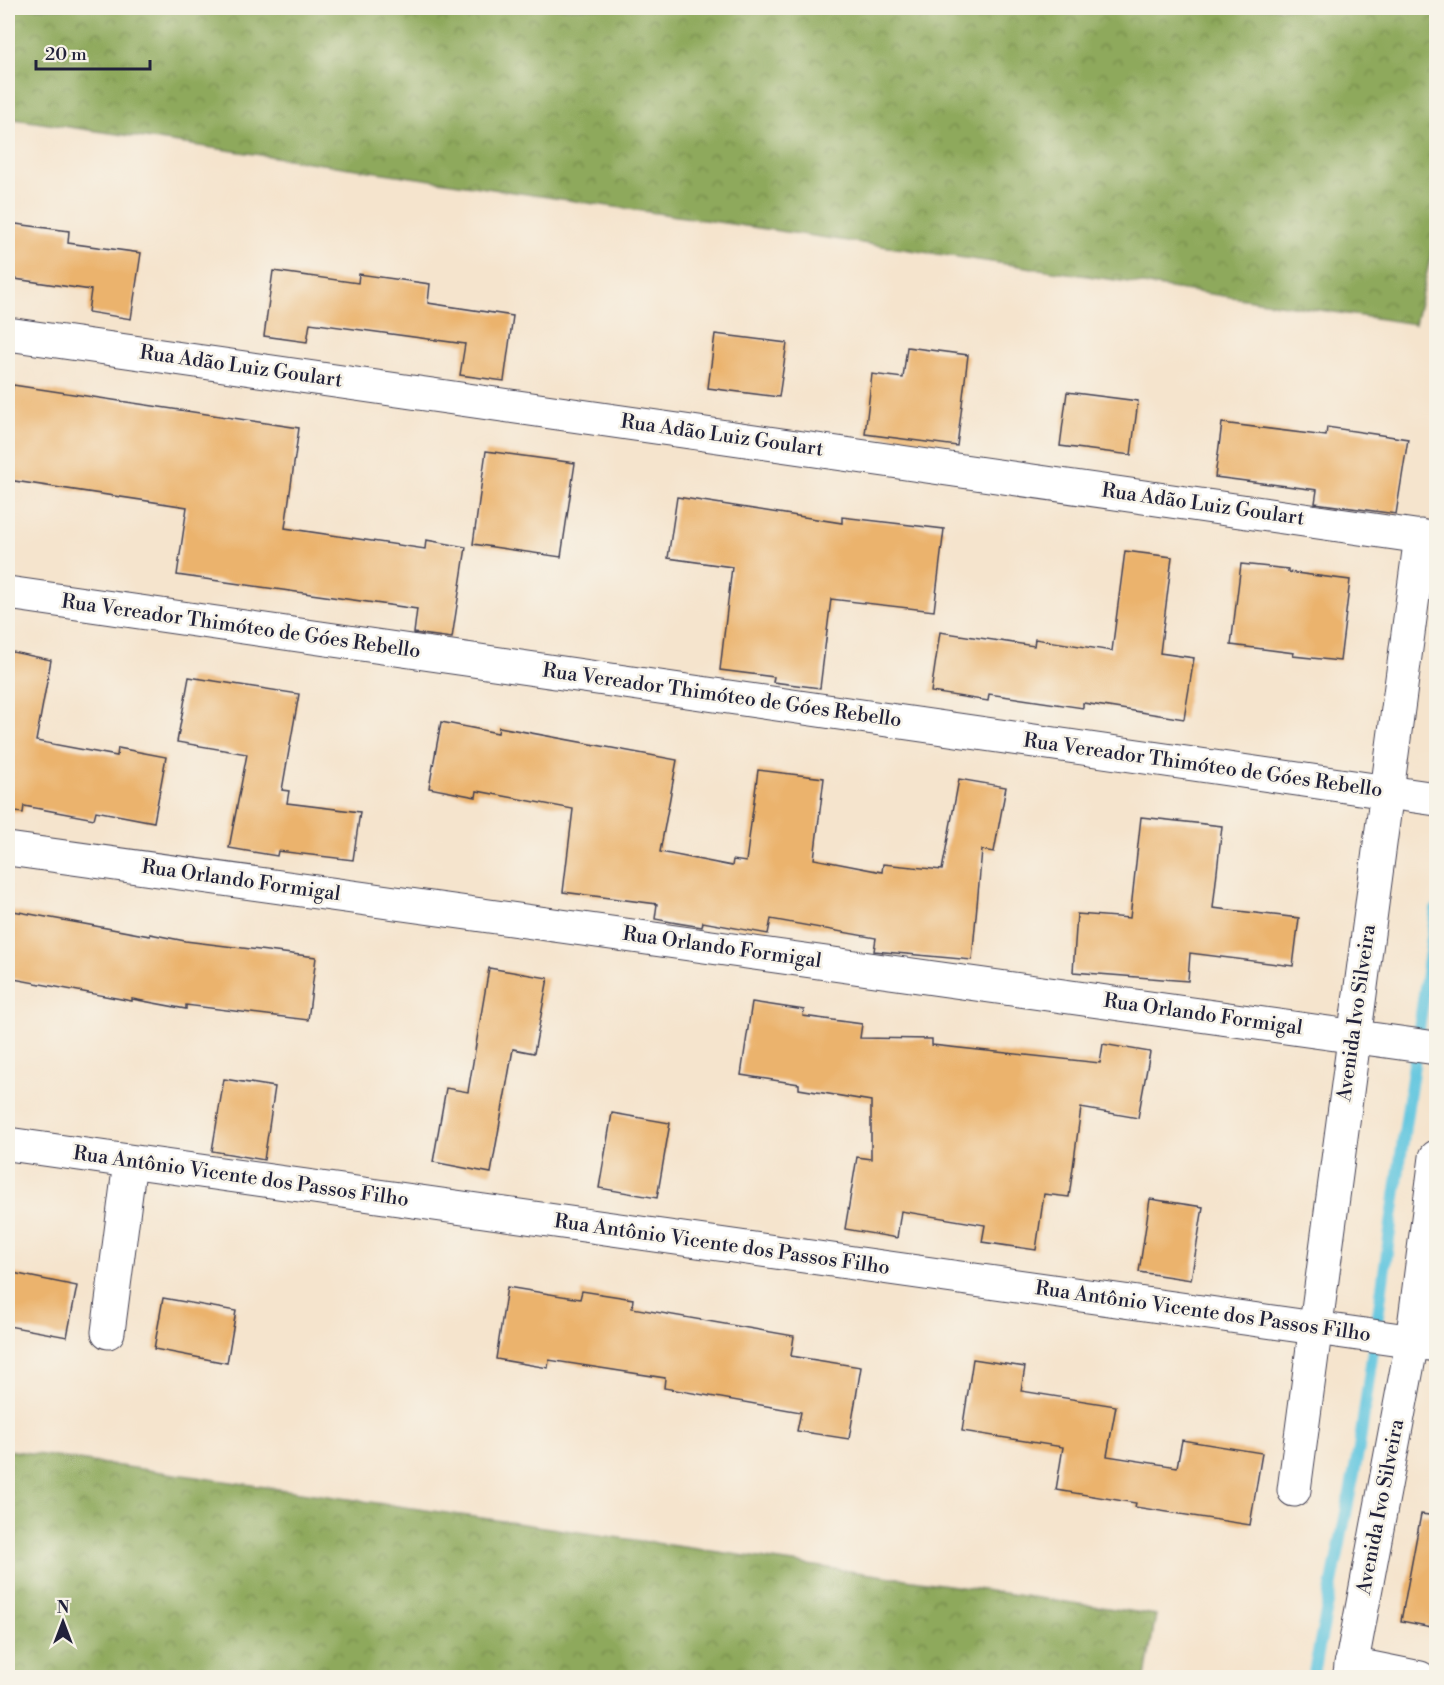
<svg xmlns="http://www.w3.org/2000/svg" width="1444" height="1685" viewBox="0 0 1444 1685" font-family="'Libre Bodoni',serif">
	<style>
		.forest { fill: url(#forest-crowns); stroke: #58664b; stroke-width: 1.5 }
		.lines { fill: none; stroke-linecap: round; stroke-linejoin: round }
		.stream { stroke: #62c6df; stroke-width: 12 }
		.building { fill: #ebb36d }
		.minor-casing { stroke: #423f51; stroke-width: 35 }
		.minor { stroke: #fff; stroke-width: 33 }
		.labels { text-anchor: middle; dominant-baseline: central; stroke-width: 5; stroke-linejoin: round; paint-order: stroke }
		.street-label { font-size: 20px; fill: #22223b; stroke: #f7f3e8 }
	</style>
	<defs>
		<pattern id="forest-crowns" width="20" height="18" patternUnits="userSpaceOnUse" patternTransform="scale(1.5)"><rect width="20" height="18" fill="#8ea95b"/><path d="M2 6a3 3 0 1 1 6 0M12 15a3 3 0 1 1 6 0" fill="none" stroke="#74894c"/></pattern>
	</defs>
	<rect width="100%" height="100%" fill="#f7f3e8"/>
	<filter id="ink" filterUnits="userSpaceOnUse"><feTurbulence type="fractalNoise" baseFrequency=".0167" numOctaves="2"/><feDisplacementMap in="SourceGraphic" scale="12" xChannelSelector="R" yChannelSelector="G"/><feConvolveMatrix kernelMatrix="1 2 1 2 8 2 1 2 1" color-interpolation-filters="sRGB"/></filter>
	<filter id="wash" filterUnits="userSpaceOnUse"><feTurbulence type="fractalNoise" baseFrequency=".008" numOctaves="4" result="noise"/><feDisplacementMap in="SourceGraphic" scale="24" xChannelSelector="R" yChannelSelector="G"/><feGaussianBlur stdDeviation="1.35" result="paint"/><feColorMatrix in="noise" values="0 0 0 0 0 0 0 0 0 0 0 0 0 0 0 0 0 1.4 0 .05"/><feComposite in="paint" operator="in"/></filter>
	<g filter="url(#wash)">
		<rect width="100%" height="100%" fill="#f5e4cd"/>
		<!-- forest -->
		<g class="forest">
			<path d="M8 8H1436V233L1415 324 8 118Z"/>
			<path d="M8 1450 1156 1615 1145 1677H8Z"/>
		</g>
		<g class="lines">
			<!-- stream -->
			<path class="stream" d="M1313 1678 1359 1448 1436 910"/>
		</g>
		<g id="blocks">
			<!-- building -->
			<g class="building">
				<path d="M8 223 69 231 68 243 141 253 131 319 88 312 91 290 8 278Z"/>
				<path d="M273 271 358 283 359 274 430 284 428 303 513 316 504 381 460 375 465 344 310 323 307 342 264 336Z"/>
				<path d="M715 334 787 343 779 397 708 388Z"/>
				<path d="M907 347 968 355 957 446 865 434 872 374 903 378Z"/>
				<path d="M13 385 299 428 285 528 425 549 426 540 466 547 452 638 414 633 417 609 177 575 187 507 8 480V429Z"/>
				<path d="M1067 392 1138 401 1131 455 1060 446Z"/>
				<path d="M1222 423 1326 436 1327 427 1408 439 1396 514 1315 503 1317 490 1215 477Z"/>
				<path d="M486 451 575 463 561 557 473 544Z"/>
				<path d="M677 497 842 523V517L944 529 934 611 831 599 820 688 773 682 774 677 720 670 732 567 668 558Z"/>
				<path d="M1125 551 1172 557 1160 653 1194 658 1184 719 1083 703V708L989 694 988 701 931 692 940 632 1034 646 1035 639 1112 651Z"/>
				<path d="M1241 564 1288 569V572L1350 580 1340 661 1293 656 1294 653 1231 645Z"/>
				<path d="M8 651 51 660 36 741 117 756 118 748 166 757 154 822 96 811 94 819 24 806 23 813 8 811Z"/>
				<path d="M189 677 299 694 282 790 289 791 287 803 360 812 353 860 278 851 277 856 229 848 247 754 177 742Z"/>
				<path d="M441 722 498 733 499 727 677 760 660 852 732 866 733 860 746 862 758 770 824 778 814 859 882 872 883 864 942 870 959 779 1006 787 994 852 982 850 972 960 874 951 876 938 771 919 768 934 703 922 702 927 677 923 655 919 657 904 563 892 573 809 477 791 476 797 429 788Z"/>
				<path d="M1141 817 1222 826 1213 908 1299 918 1293 966 1190 953 1188 981 1073 972 1077 914 1130 918Z"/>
				<path d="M8 910 150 936V934L185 941 316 957 308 1020 186 1005V1009L132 999V1001L8 978Z"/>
				<path d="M489 968 548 978 534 1053 513 1049 491 1173 433 1162 446 1088 468 1092Z"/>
				<path d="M752 1002 804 1010 803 1016 862 1024 860 1038 932 1039V1045L1100 1063 1103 1044 1150 1052 1138 1118 1081 1108 1069 1197 1044 1194 1036 1250 982 1242 985 1225 901 1211 897 1238 845 1229 857 1157 871 1159V1101L799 1089V1084L741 1075Z"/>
				<path d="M224 1079 275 1087 264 1160 212 1151Z"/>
				<path d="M612 1113 670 1123 657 1198 599 1188Z"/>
				<path d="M1150 1199 1203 1207 1191 1280 1139 1272Z"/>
				<path d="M8 1272 77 1286 67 1337 8 1326Z"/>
				<path d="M507 1287 580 1299 582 1291 633 1299 632 1308 794 1336 791 1356 861 1367 849 1439 797 1431 801 1412 664 1388 665 1378 549 1360 548 1368 496 1359Z"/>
				<path d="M163 1298 236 1311 227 1363 154 1349Z"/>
				<path d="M973 1359 1025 1367 1021 1391 1116 1406 1107 1456 1177 1467 1182 1440 1262 1453 1250 1525 1135 1507 1136 1503 1056 1490 1063 1447 962 1431Z"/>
				<path d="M1421 1514 1437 1516V1628L1401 1621Z"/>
			</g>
		</g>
	</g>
	<g filter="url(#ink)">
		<use href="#blocks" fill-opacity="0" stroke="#423f51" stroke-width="1.5"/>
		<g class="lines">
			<defs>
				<g id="minor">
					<path d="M8 334 1436 539"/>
					<path d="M8 593 1436 799"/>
					<path d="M8 849 1436 1048"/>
					<path d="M8 1144 1436 1345"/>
					<path d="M108 1332 130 1162"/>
					<path d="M1294 1490 1421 536"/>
					<path d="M1351 1664 1420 1678"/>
					<path d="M1349 1678 1412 1342 1436 1157"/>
				</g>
			</defs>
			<!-- minor casing -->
			<use href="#minor" class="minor-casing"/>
			<!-- minor -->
			<use href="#minor" class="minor"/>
		</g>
	</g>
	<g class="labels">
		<!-- street labels -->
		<g class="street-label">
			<text transform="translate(241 367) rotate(8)">Rua Adão Luiz Goulart</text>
			<text transform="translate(722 436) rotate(8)">Rua Adão Luiz Goulart</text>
			<text transform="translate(1203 505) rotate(8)">Rua Adão Luiz Goulart</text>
			<text transform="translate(241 627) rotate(8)">Rua Vereador Thimóteo de Góes Rebello</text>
			<text transform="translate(722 696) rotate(8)">Rua Vereador Thimóteo de Góes Rebello</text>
			<text transform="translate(1203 766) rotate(8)">Rua Vereador Thimóteo de Góes Rebello</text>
			<text transform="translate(241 881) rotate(8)">Rua Orlando Formigal</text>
			<text transform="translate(722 948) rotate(8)">Rua Orlando Formigal</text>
			<text transform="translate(1357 1013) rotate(-82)">Avenida Ivo Silveira</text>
			<text transform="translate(1203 1015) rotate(8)">Rua Orlando Formigal</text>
			<text transform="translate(241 1177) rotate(8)">Rua Antônio Vicente dos Passos Filho</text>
			<text transform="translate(722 1245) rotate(8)">Rua Antônio Vicente dos Passos Filho</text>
			<text transform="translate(1203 1312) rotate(8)">Rua Antônio Vicente dos Passos Filho</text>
			<text transform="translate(1381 1507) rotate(-79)">Avenida Ivo Silveira</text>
		</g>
	</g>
	<!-- margin -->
	<rect width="1444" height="1685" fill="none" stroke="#f7f3e8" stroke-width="30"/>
	<!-- north arrow -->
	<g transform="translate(63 1622)" stroke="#f7f3e8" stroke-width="4.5" paint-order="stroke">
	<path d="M0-4.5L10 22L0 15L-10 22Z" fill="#22223b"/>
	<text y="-9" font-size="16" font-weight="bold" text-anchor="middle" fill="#22223b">N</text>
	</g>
	<!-- scale -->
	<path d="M36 60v9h114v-9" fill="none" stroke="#22223b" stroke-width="3"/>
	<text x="45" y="60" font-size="18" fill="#22223b" stroke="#f7f3e8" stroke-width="4.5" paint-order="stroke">20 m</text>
</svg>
